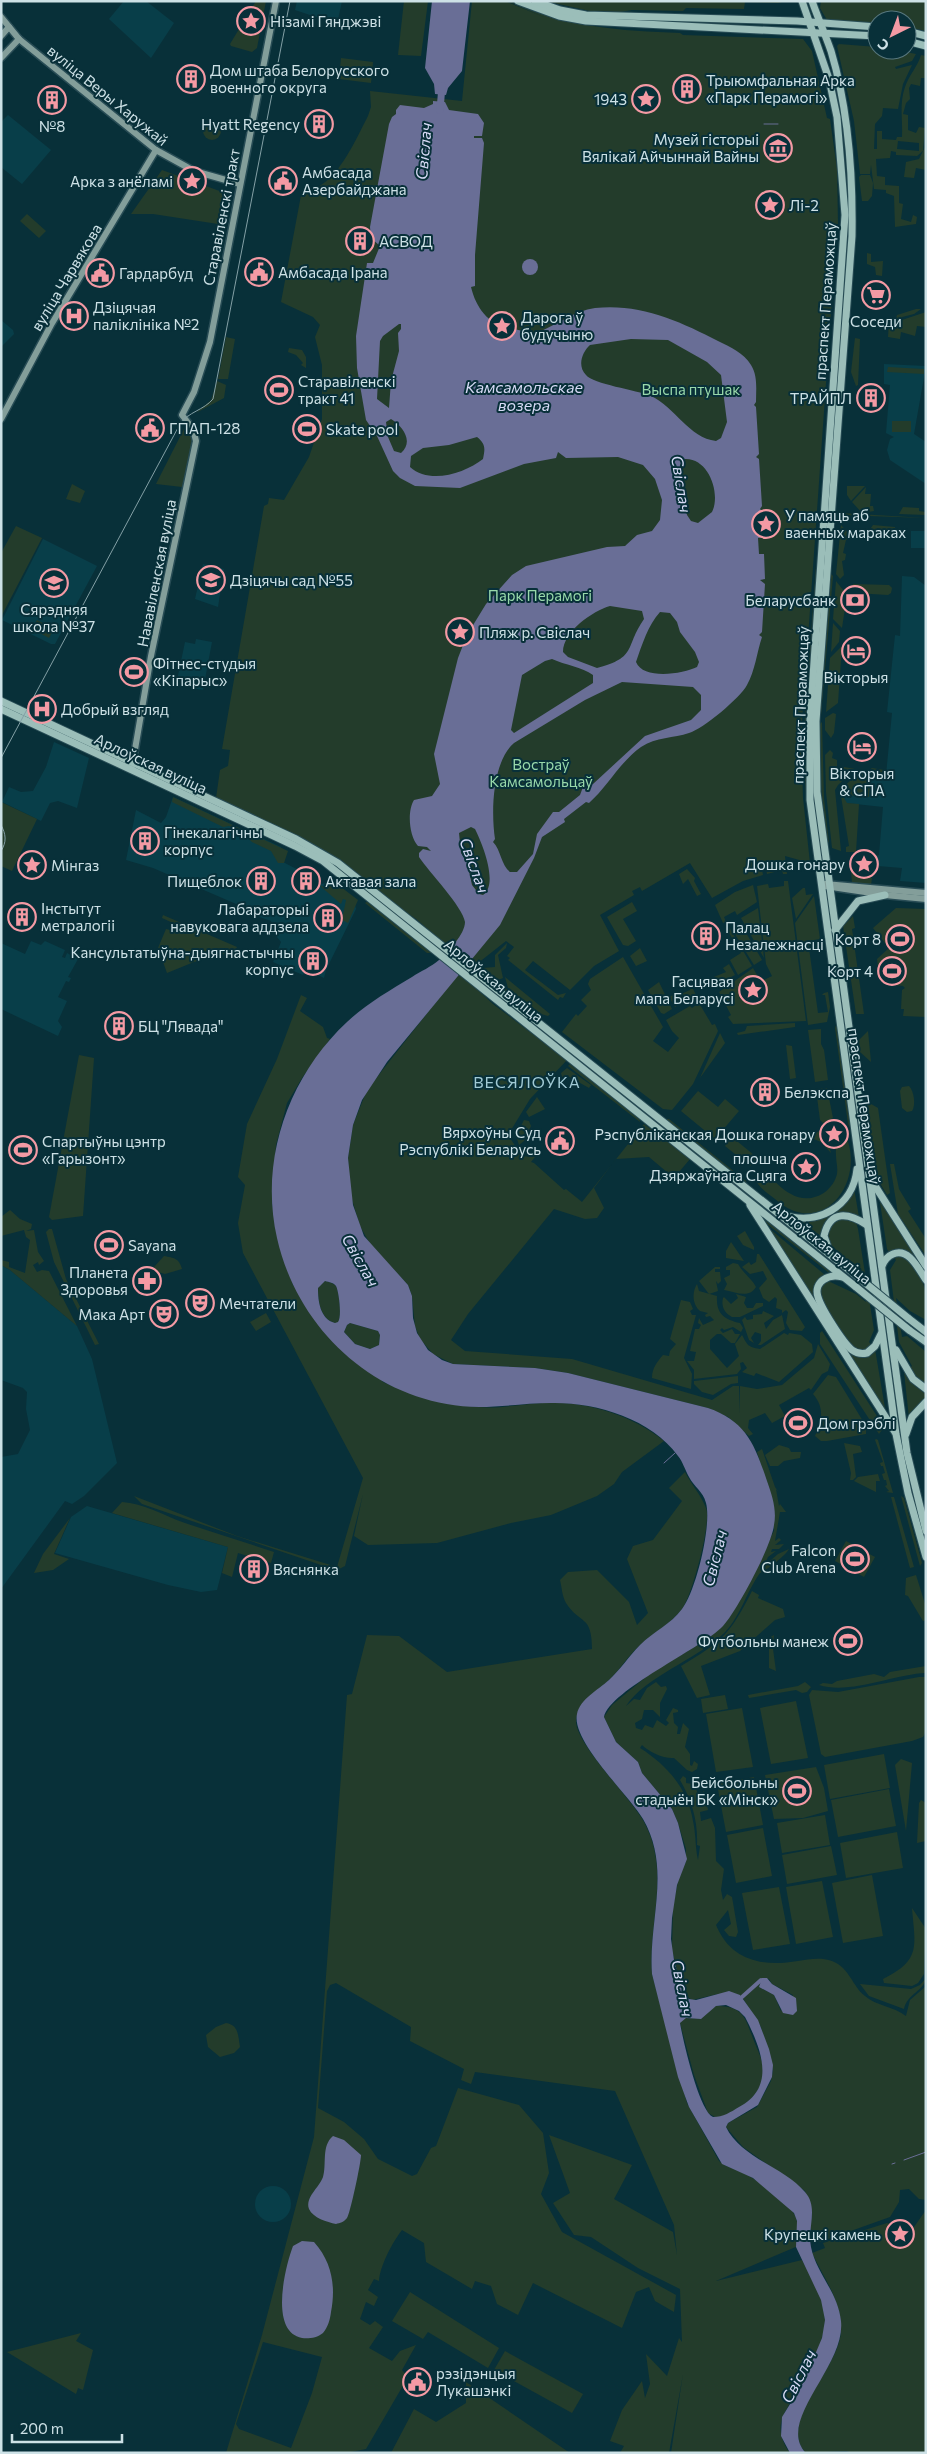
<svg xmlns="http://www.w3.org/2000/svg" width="927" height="2454" viewBox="0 0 927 2454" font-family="Commissioner,sans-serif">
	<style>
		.built { fill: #083e49 }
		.green { fill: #233c2b; fill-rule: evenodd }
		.water { fill: #696e96; fill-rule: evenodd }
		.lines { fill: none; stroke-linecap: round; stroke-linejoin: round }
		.stream { stroke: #696e96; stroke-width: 1 }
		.canal { stroke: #696e96; stroke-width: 4 }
		.river { stroke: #696e96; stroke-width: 7 }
		.secondary-casing { stroke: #284c55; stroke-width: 9 }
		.primary-casing { stroke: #284c55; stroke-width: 9 }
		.secondary { stroke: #839e9a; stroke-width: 6 }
		.primary { stroke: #9bbeb9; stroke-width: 7 }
		.tram { stroke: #84a0a6; stroke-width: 1 }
		.primary-bridge-casing { stroke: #284c55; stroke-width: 9; stroke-linecap: butt }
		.primary-bridge { stroke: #9bbeb9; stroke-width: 7 }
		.labels { text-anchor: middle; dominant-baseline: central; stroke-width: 4; stroke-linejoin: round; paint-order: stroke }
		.poi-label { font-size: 15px; fill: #cde1e6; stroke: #083039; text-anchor: start }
		.street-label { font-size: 15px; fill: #cde1e6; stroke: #083039 }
		.park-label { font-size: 15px; fill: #98d8aa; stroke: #083039 }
		.water-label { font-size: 16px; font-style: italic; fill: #d6daf5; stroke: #083039 }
		.neighbourhood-label { font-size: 16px; letter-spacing: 1px; fill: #a1cad5; stroke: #083039 }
	</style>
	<rect width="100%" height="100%" fill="#083039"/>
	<!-- built -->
	<g class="built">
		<path d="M124 1H146L174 23 151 58 109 19Z"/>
		<path d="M297 1H342L337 24 295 10Z"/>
		<path d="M8 115 51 150 22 184 1 167V122Z"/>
		<path d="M1 320 13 330 14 334 1 347Z"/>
		<path d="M884 364 926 366 914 434 926 442V484L890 460 887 450 890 439 894 437 886 433 890 385 884 384Z"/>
		<rect x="911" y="531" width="15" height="17"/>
		<path d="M43 539 97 566 55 644H51L2 620Z"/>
		<path d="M203 564 224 569 218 607 195 599Z"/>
		<path d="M902 576 914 577 926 586V883L900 881 902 868 878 866 877 856 879 855 883 807 846 803 843 800 844 797 874 775H886L892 713 887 712 895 635 900 636Z"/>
		<path d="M196 639 212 642 203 690 176 685 185 642 195 644Z"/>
		<path d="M54 742 89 758 77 808 58 801 50 803 41 821 2 802 9 787 21 792 33 791 46 767Z"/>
		<path d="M173 797 281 847V861L316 879 322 884 329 881 354 901 356 909 326 970 324 978 310 971 308 973 305 972 303 975 273 962 281 942 277 937 271 921 241 911 243 907 153 868 126 860 136 810 161 823 166 817Z"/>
		<path d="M31 941 41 945 45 941 65 950 62 957 65 958 67 953 78 959 68 977 71 978 69 982 66 981 58 997 67 1001 58 1021 62 1027 58 1036 1 1009V943L25 954Z"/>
		<path d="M1 1265 10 1270 77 1326 92 1359 117 1463 84 1496 72 1504 65 1501 1 1589V1457L18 1454 30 1430 26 1409 27 1392 23 1388 1 1380Z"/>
		<path d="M87 1506 228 1547 217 1590 201 1592 168 1585 55 1553 71 1517Z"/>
		<circle cx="273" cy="2204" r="18"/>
	</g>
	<!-- green -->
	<g class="green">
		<path d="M256 1H266L257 48 252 52 231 46 230 44Z"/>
		<path d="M404 1H428L421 56 398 55Z"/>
		<path d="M472 1H505L546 18 507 1H509C564 27 621 31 680 33L683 35 803 39 812 51 827 118 830 119 837 169 838 224H834L833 229H830V236H835L834 270 801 737 803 798 810 863 785 856 787 874H783L782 870 767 874 766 869 762 870 763 875 743 881 712 898 690 863 642 891 640 887 632 891 634 895 600 915 619 951 594 966 570 990 533 961 525 970 558 995 566 993 563 998 560 997 558 1000 508 960 510 958 507 956 514 947 506 941 473 967C461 956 448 947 436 937 425 928 417 916 402 912L349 869 216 798 220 770 228 766 230 750 222 749 264 506 268 504 269 498 284 500 309 457 322 419V365L315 337 320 325 313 317 281 302 302 190C333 194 356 139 368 116L371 107 370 91 462 101Z"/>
		<path d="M545 1H786L778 3 745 2 744 9 686 8 683 11 632 10 614 13 594 12Z"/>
		<path d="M821 1H926V31L907 27V20H877V23L827 20 820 8Z"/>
		<path d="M839 44 877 47V50H896L916 54 912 61 895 67 896 69 912 65 903 84 898 109 883 108 882 116 875 124 874 149H877V131H882V139L896 140 897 137H902C903 120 899 104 905 87 909 75 918 66 921 55L926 56V78H921L920 86 911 84 909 88 910 99 906 103 903 114 908 115V130L916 133 919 127 925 128 923 151 917 156 896 155V152L891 151 890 158 876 159 877 176 885 177V185L899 186V203L903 204 901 219 911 222 913 215 917 217 916 224 895 227 894 196 886 193V190L874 189 871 165 870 174H860L854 121 837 46ZM898 141 919 143V151L897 149Z"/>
		<path d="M341 58 373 62 371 83 339 79Z"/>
		<circle cx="212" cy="131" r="9"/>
		<path d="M926 145V170L916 168 914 178 904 177 906 162 919 159Z"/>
		<path d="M162 170 225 193 218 224 153 214H131Z"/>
		<path d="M861 175H870L873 183 872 196 868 201H862L859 177Z"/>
		<path d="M27 214 46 231 39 238 20 221Z"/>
		<path d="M867 253 871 254V262L883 261 882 276 876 275 875 267 867 264Z"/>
		<path d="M916 309H921L914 314 902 317V320L926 312V327L917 326 915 336 901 332 900 339 888 337 889 322H895L897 315Z"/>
		<path d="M226 337 235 339 228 379H218Z"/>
		<path d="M855 338 860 339 858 385 856 386 851 372Z"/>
		<path d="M289 348 302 350 306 357V368L301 365 303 363 296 355 288 352Z"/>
		<path d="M888 367 924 369V374L887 372Z"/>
		<path d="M217 381 226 385 224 398 196 413 211 400Z"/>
		<rect x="892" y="421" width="19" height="11"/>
		<path d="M186 425 193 438 182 487 156 484Z"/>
		<path d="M72 484 85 491 80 503 66 499Z"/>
		<path d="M847 486H865L851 501 847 495Z"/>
		<path d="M866 487 865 494H871L870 506H873L874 511 862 513 852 502Z"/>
		<path d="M903 507 919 508V511L926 512V515L899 514Z"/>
		<path d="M841 513 926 518 840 515Z"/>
		<path d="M841 525 852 537 846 540 843 553 846 554 845 560 842 561 844 575 840 579 836 574Z"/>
		<path d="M873 525 895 527V531L893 534 868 532Z"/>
		<path d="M16 526 42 538 1 617V553Z"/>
		<path d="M816 566 817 570 804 743V729Z"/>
		<path d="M831 574 833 576 821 716H820Z"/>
		<path d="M836 581 847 595 842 628 833 619Z"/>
		<path d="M853 584 889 585 892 588 891 593 888 595 855 593 852 589Z"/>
		<path d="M37 620 54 629 49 638 32 629Z"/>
		<path d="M833 623 840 631 839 642 831 652Z"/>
		<path d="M842 646 838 703 826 712 830 658Z"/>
		<path d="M833 713 836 714 834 733 831 738 825 730V718Z"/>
		<path d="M822 722 824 798 829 843 826 838C821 800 819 763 820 724Z"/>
		<path d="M805 749 815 868 805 783Z"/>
		<path d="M830 750 833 753 832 758 837 760V773L844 767 855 769 838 785 835 790 841 851 832 848 826 792 825 755Z"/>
		<path d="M872 768 884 770 886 776 875 775 874 778H871L869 797 847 795 844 798 847 803 859 804 856 852H846V847L849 846 840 790 861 771 867 772Z"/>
		<path d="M173 797 288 851 284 863H278L271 851 252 842 240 831 229 826 223 827 172 802Z"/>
		<path d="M1 802 37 819 12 871 1 866Z"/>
		<path d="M850 861 874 865V869L855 868 857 877 872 878 871 885 852 883Z"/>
		<path d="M687 869 695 878 694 881 701 894 697 896 688 879 683 884 679 874Z"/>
		<path d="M333 881 358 900 348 923 342 920 346 900 343 899 341 904 319 885 324 887Z"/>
		<path d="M784 881H788L806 1021 733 1024 728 1017 731 1015 719 992 753 968 757 975 753 979 740 985 738 991 742 995 739 998 753 1005 761 1001 762 989 766 985 762 981 772 976 766 964 757 886 768 884 769 888 784 886Z"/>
		<path d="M753 885 757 902 737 915 735 911 724 917 726 922 723 923 715 905 735 892Z"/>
		<path d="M803 888H805L806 895 813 894 796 919 792 898Z"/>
		<path d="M814 896 820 939 808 941 818 1013 828 1012 825 995H822L824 993 828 992 830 1007 827 1022 808 1025 795 923Z"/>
		<path d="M826 896 903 1452 898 1424Z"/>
		<path d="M368 901 431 951 432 953H427L365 903Z"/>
		<path d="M632 902 637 911 623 919 636 941 628 946 623 945 607 917Z"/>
		<path d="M758 908 764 958 741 918Z"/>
		<path d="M896 908 926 909V1017L903 1016 904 1009H901L902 990 905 988 903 986 886 984 879 974 877 959 889 948 873 928Z"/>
		<path d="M163 915 237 947 235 951 194 962 167 973 158 948 166 929 170 930 173 923 162 918Z"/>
		<path d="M853 916 855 928 852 929 864 1014H856L843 926Z"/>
		<path d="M742 926 762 960 754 965 733 931Z"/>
		<path d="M729 927 752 966 738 975 730 960 741 953 726 928Z"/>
		<path d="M507 943 506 948 498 955 503 978 498 980 483 968 495 967V955Z"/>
		<path d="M640 948 647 961 636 966 630 956Z"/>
		<path d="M623 957 663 1027 653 1041 668 1052 679 1038 672 1031 666 1020 690 1006 692 1008 699 1003 712 1025 715 1024 718 1031 693 1084 672 1110 663 1109 562 1032 576 1014 578 1016 587 1006 581 1000 591 990 588 984 590 979Z"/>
		<path d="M729 964 735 975 714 986 709 979 726 972 723 968Z"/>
		<path d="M475 968H481L540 1016 537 1019Z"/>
		<path d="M457 975 466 979 493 1004 567 1060 530 1099 508 1135 522 1156 531 1157 539 1152 531 1162 534 1163 564 1190 566 1189 582 1202 644 1124 690 1159 674 1178 649 1157 616 1159 594 1188 604 1208 597 1218 585 1219 554 1209 468 1314 451 1340 465 1351 572 1359 712 1400 733 1386H739V1414L740 1386 757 1389 782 1385 814 1358 818 1344 830 1364 828 1371 822 1374 811 1390 809 1388 779 1405 785 1416 772 1423 765 1413 749 1420 748 1428 753 1434 749 1436 728 1417 708 1408 568 1373 535 1368 453 1364 433 1354 420 1339 415 1326 412 1296 408 1285 370 1244 360 1226 350 1193 348 1158 353 1125 367 1090Z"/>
		<path d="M505 977 550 1014 548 1016 541 1014 508 988Z"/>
		<path d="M659 982 672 1009 664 1014 661 1013 648 990Z"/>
		<path d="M692 987 696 995 675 1007 669 997 675 994 677 998 679 995 690 990Z"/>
		<path d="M301 995 307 998 300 1011 323 1027 327 1038 330 1039 302 1078 287 1103 276 1145 272 1204 293 1285 383 1382C413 1395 445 1404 478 1407 499 1409 522 1404 543 1403 586 1401 630 1414 664 1441L622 1472 614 1484 597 1496 551 1515 511 1523 437 1543 368 1545 354 1536 363 1494 345 1566 333 1572 324 1566 142 1504 134 1496 237 1536 337 1567 363 1478 243 1253 238 1223 245 1185 238 1177 247 1124 277 1059Z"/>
		<path d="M837 1022 851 1129 848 1124 835 1028Z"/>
		<path d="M795 1023V1027L738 1035 737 1033 745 1031 747 1026Z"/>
		<path d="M821 1029V1044L824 1050 828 1080 815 1082 808 1030Z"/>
		<path d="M868 1031 871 1062 860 1052 859 1040Z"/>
		<path d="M720 1033 725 1043 700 1078Z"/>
		<path d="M786 1045 792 1046 796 1078 790 1079Z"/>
		<path d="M79 1055 94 1058 83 1216 52 1220 49 1217Z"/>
		<path d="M570 1064 639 1117 640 1122 568 1066Z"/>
		<path d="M567 1068 591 1085 589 1088 566 1075 562 1077 561 1073Z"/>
		<path d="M909 1086C914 1091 916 1105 912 1111L907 1112 902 1108 900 1091 902 1087Z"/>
		<path d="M827 1088 833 1118 823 1123 820 1120 816 1089Z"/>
		<path d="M698 1091 718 1107 725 1099 739 1111 715 1139 681 1111Z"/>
		<path d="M537 1097 545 1109 529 1117 526 1112Z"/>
		<path d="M866 1101 878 1108 890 1193 887 1195 877 1178Z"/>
		<path d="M664 1119H669L746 1181 747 1186Z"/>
		<path d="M524 1120 529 1121 531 1126 524 1141 519 1145 516 1136Z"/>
		<path d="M840 1125C873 1173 825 1244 775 1199 766 1192 759 1188 754 1177L765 1171C773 1179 781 1189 791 1194 809 1205 832 1194 837 1174 838 1167 836 1162 836 1155 835 1147 839 1134 840 1125Z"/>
		<path d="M821 1130 825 1131 831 1153 821 1142 809 1137Z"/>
		<path d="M732 1137 760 1160 750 1166 725 1146Z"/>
		<path d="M890 1164H894L899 1189 911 1209 908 1211 926 1239V1256L898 1214Z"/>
		<path d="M854 1188 859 1217 850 1213 837 1215 822 1237 803 1222C806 1221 813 1221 818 1220 836 1216 845 1203 854 1188Z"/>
		<path d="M879 1196 926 1272V1276L914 1257 890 1253 887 1249Z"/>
		<path d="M10 1210 20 1219 32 1224 31 1229 26 1231 34 1230 38 1252 44 1261 39 1265 38 1262 33 1265 37 1272 42 1270 49 1271 77 1326 10 1270 1 1265V1260L9 1262V1267L25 1273 30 1240 26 1237 24 1230 1 1236V1217Z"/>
		<path d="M764 1217 830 1270V1271L828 1272 767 1224Z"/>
		<path d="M847 1218 856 1222 858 1229 874 1330 869 1342 872 1346 866 1350C862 1350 858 1350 855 1348 843 1341 823 1304 820 1290L826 1280 856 1294 866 1302 861 1268C851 1266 837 1249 827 1242 827 1227 832 1220 847 1218Z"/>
		<path d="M49 1229H52L66 1279 99 1344 95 1345 54 1262 46 1232Z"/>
		<path d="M770 1229 825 1275 814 1293 850 1352 875 1349 886 1414Z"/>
		<path d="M745 1231 754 1247V1250L743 1245 737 1236Z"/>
		<path d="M731 1242 744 1261 726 1258V1251Z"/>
		<path d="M757 1254H759L805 1327 802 1331 790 1330 786 1323 788 1312 786 1310 782 1313V1310L776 1308 777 1299 775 1297 769 1302 763 1298 759 1288 767 1279 763 1271 750 1274 742 1267 749 1262 751 1265 756 1262Z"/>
		<path d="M903 1255C927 1278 926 1288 926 1320L910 1311 896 1298 902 1337 907 1336 926 1352V1386L920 1384 909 1368 912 1366 899 1342 890 1270 896 1260 893 1256Z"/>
		<path d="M164 1256C174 1258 179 1258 182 1269L165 1274 155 1271 154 1267Z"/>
		<path d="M733 1263 738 1264C743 1273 752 1279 756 1287 749 1299 735 1292 724 1290L727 1284 724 1278 730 1275V1270H726V1267Z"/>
		<path d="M715 1267H720V1269H715V1272H720L721 1281 718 1284 716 1281 718 1291 709 1294 699 1281Z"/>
		<path d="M325 1281C329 1282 333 1283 336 1286 339 1292 342 1317 338 1323H335C320 1319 318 1301 318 1287Z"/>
		<path d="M697 1284 699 1291 717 1296C716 1314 724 1319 740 1323L743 1328 741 1332 733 1327 724 1330 722 1328 720 1330 723 1333 732 1329 735 1334H740L735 1343H731L721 1334H717L710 1340V1349L727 1368 739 1356 735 1344 742 1335C747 1344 747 1347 760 1349L784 1333 788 1335 789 1333 801 1335 812 1344 813 1352 779 1382 756 1373 754 1376 742 1372 747 1368 743 1362 740 1363 741 1369 737 1374 694 1379V1370L687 1361H694L696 1352 690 1351 695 1329H699L701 1325 698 1323 699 1318 703 1325 714 1320 710 1316 706 1317 705 1315 708 1313 700 1311C692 1304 692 1292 697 1284Z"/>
		<path d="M728 1293 724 1297 731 1304 738 1298 736 1294 746 1297 744 1303 747 1308H753L756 1303H763V1306L740 1317H732C724 1313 721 1306 723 1298Z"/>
		<path d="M681 1300 690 1302 693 1309 690 1311 692 1315H696L684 1358 692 1374 691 1389 652 1378C652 1368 657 1362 663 1355L669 1356 670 1351 676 1344 670 1339Z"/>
		<path d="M763 1311 774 1316 764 1323 766 1329 773 1320 782 1315 785 1329 761 1345H758L761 1341V1334L755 1332 751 1338 754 1343 749 1340 742 1320 745 1317 747 1320 753 1319V1315L762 1314Z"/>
		<path d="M266 1313 271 1322 256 1331 250 1322Z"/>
		<path d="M350 1323 378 1331 380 1335 379 1345 370 1349 355 1344 344 1332 347 1325Z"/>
		<path d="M822 1331 884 1427 879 1434 820 1344V1333Z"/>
		<path d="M904 1372 916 1387 926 1390V1398L913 1410 909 1418Z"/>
		<path d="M828 1375 836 1377 866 1426V1434L827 1441H821L815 1436C822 1421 825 1408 813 1394Z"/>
		<path d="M738 1376V1383L731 1384 713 1395 702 1392 694 1384V1381Z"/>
		<path d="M876 1439 878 1440 893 1493 886 1492 889 1491 885 1486 887 1485 886 1480H884L882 1474 885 1473 883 1466H881L880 1463 883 1462 875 1440Z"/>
		<path d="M844 1443 860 1446 862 1452 853 1454 856 1477 853 1480H850L851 1473Z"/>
		<path d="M779 1445 789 1448 791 1452H801L800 1458 784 1461 778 1466H770L765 1455Z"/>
		<path d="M762 1449 775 1487 780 1494 776 1489 779 1506 780 1504 786 1512H780L775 1541 779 1538 781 1540 775 1545 784 1544 779 1549H772L771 1552 776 1551 768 1557 764 1566 778 1554 789 1549C785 1556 767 1570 760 1573 746 1592 740 1619 722 1635 695 1660 645 1677 626 1706L634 1699 640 1700 647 1688 656 1682 661 1687 666 1686 667 1689 660 1703V1717L653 1710H644L642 1719 635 1723 636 1728 642 1730 645 1725 653 1728 657 1720 666 1726 669 1723 666 1720 673 1708 678 1710V1712L673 1713 674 1723 678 1727 677 1734H680L683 1723 689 1729 685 1747 690 1754V1765L692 1766 694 1761 698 1764 697 1769 692 1772 687 1770 674 1758C664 1759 649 1752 642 1745L640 1748C667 1765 688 1789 693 1821 696 1834 695 1847 698 1860L700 1846 697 1845C698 1821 692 1801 680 1780L683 1776 686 1778V1783L693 1784 699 1795 704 1791 708 1810 700 1812 701 1821 711 1818 715 1828 716 1861 724 1869 721 1890 723 1900 727 1894 732 1897 738 1932 736 1937 729 1936 724 1930 731 1924 728 1910 716 1925C731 1961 763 1967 798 1961 809 1959 821 1957 832 1961 850 1968 852 1986 865 1996 876 2006 893 2006 906 2016L910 2000 926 1986V2200L919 2199 909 2189 900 2190 899 2202 890 2217 820 2242 818 2240 810 2242 812 2230 810 2229 812 2214 805 2191 743 2147 726 2127 728 2123 757 2107 771 2081 773 2071 761 2027 742 1997 718 1994 692 2000 686 1996 682 1989 672 1950 673 1907 679 1876 686 1862V1849L678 1823 672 1809 642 1773 638 1762 616 1742 604 1717 612 1705 652 1672 708 1639 731 1615 774 1531V1508L757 1452ZM762 1978 769 1979 772 1984 793 1995 781 2011 774 1995 759 1987Z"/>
		<path d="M685 1472C691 1484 701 1495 706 1508 712 1521 692 1596 682 1609 671 1624 653 1633 639 1646 627 1657 619 1671 607 1682 596 1692 578 1704 576 1720 574 1742 631 1798 644 1822 671 1872 648 1922 652 1974L687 2103 719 2161C727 2168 734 2168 743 2173 757 2179 792 2204 796 2218 799 2226 797 2237 798 2246L716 2281 802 2260C812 2278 824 2298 825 2320 825 2338 811 2369 802 2384 788 2409 769 2424 790 2453H671L683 2374 669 2453H620L624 2446 610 2441 622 2410 642 2381 645 2398 650 2384 646 2354 667 2376 679 2338 682 2342 680 2289 638 2268 591 2237 574 2235 553 2203 570 2193 549 2135 632 2165 614 2199 673 2232 677 2255 674 2225 615 2091 475 2072 471 2084 461 2080 464 2069 410 2041 411 2027 336 1983 330 1985 327 1991 318 2108 344 2122 364 2139 378 2159 412 2176 417 2174 431 2148 436 2146 458 2088 519 2105 543 2133 549 2173 541 2194 562 2232 676 2295 674 2312 655 2301 649 2287 636 2292 622 2328 533 2283 518 2315 497 2304 491 2286 475 2281 472 2289 426 2262 424 2243 402 2230C392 2243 380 2266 379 2281L374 2279 368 2290 378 2297 374 2306 366 2302 360 2319 370 2325 375 2321 383 2327 369 2348 392 2361 400 2351 416 2345 402 2370 408 2377 366 2449 346 2453H226L262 2335 314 2137 347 1695 352 1694 367 1635 399 1636 447 1672 592 1649C592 1614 580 1625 566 1603 562 1596 562 1588 560 1580L568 1572 597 1570 629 1602 637 1625 648 1613 627 1559 633 1546 653 1540 682 1501 669 1488ZM263 2342 322 2357 312 2393 291 2448 239 2429 236 2424Z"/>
		<path d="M878 1474 880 1481H876V1492L854 1481 858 1477Z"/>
		<path d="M901 1496 904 1498 922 1563 920 1566Z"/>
		<path d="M891 1497H894L914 1567 910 1568Z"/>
		<path d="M122 1502C143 1503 165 1516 185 1523 214 1533 244 1542 274 1552L271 1563 238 1553 232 1577 222 1573 228 1547 112 1513Z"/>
		<path d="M70 1518 54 1554 69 1559 53 1570 34 1573 43 1554Z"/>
		<path d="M846 1541 875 1557 864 1577 835 1561Z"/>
		<path d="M916 1575 926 1607V1620L923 1621 908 1596 905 1595 906 1578Z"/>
		<path d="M752 1591 759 1595 758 1598 783 1609 785 1617 775 1620 740 1651 701 1666 710 1695 697 1698 681 1666C723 1641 730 1634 752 1591Z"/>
		<path d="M774 1635 773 1649 776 1671 769 1668V1638Z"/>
		<path d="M926 1666V1673C894 1674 850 1695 819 1685L823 1683 832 1684 837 1681 874 1674 884 1677 890 1672Z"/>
		<path d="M919 1677H926V1731L923 1737 912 1741 825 1757 821 1754 809 1695 812 1690 838 1692Z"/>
		<path d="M805 1682 811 1687 807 1692 802 1693 796 1690 749 1698 748 1695 798 1686Z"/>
		<path d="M725 1695 728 1709 703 1713 701 1699Z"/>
		<path d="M796 1701 808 1758 771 1764 760 1708Z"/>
		<path d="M742 1708 753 1767 716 1772 706 1714Z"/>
		<path d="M884 1754 890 1788 830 1799 824 1765Z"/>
		<path d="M901 1759 912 1763 906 1831 895 1765Z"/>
		<path d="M816 1767 824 1788 828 1811 803 1818 774 1819 765 1775Z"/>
		<path d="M754 1777 763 1825 726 1832 717 1784Z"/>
		<path d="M889 1789 896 1826 838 1837 831 1800Z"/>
		<path d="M921 1800 926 1803V1841L917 1843 919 1803Z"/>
		<path d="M825 1815 830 1845 782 1853 777 1823Z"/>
		<path d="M763 1828 772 1876 736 1883 727 1835Z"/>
		<path d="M897 1832 903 1868 846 1878 840 1843Z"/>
		<path d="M831 1846 837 1875 787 1884 782 1855Z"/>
		<path d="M872 1875 883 1936 843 1943 832 1883Z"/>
		<path d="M822 1881 833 1937 796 1944 786 1887Z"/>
		<path d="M779 1887 790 1944 753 1950 742 1893Z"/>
		<path d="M912 1908 926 1929 924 1974 918 1983 912 1986 884 1983 883 1979C922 1960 915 1946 912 1908Z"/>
		<path d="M926 1978C925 1990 907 1994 904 2009L869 1996 860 1984 911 1989 920 1985Z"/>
		<path d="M716 2006C744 2006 745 2018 754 2041 758 2051 763 2061 764 2071 764 2094 737 2114 717 2118L708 2113 694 2075 680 2023 684 2018C708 2019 698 2017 716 2006Z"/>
		<path d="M226 2023C239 2025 238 2036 240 2047L234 2053 220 2057 208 2047 206 2035 216 2027Z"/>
		<path d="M926 2210V2453H853L846 2451 806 2453C776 2422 840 2368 841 2331 842 2302 824 2278 812 2253L825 2248 823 2243 887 2223 898 2226 909 2234Z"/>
		<path d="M410 2292 499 2348 488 2368 428 2332 423 2339 392 2321Z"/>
		<path d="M81 2333 76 2341 93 2350 83 2390 78 2388 76 2394 7 2352Z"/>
		<path d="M505 2351 583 2394 572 2413 494 2370Z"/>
		<path d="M466 2382 570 2453H391L414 2409 436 2422 466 2403Z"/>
	</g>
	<!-- water -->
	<g class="water">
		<path d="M432 1H470L462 71 448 88 446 95 435 94 434 84 425 68Z"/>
		<path d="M433 101 445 102 449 110 478 114 484 123 482 136H474V138H482L484 143 475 255V286L471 287C476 308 488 323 509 330L510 328 531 333 539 332C558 324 574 311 595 308 639 303 680 321 718 341 730 347 744 353 751 365 758 376 756 390 756 402L754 405 756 407 759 454 756 457 759 459 762 506 760 509 762 511 764 537 758 538 759 554H764L765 579 760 580 765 584 762 632 759 635 762 637C757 652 755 671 747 685 740 698 703 729 689 733 674 738 656 737 641 747 620 762 608 786 589 803L586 802 564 819 565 822 542 837 534 858 500 925 387 1062 362 1100 353 1125 348 1158 353 1205 364 1236 408 1285 412 1296 413 1318 417 1333 428 1350 442 1360 453 1364 535 1368 568 1373 708 1408C746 1421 755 1445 767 1481 772 1495 777 1510 774 1525 772 1545 737 1611 723 1626 701 1649 610 1690 604 1717L616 1742 638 1762 642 1773 672 1809 678 1823 687 1859 677 1885 672 1918 671 1939 674 1960 683 1993 689 1999 696 2000 729 1991 740 1995 758 2020 769 2049 773 2065 772 2077 758 2105 728 2123 726 2127C741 2158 784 2167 805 2192 819 2208 807 2228 811 2247 816 2273 838 2292 841 2321 846 2366 775 2421 806 2453H790L781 2436 782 2417 803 2383 822 2338 825 2320 821 2300 796 2247 797 2221 794 2213 753 2178 722 2164 689 2107 678 2077 652 1974C648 1921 672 1869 643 1819 628 1794 571 1741 577 1714 580 1699 598 1690 609 1680 620 1670 629 1656 640 1645 653 1632 671 1624 682 1609 696 1591 712 1525 706 1503 703 1491 694 1487 689 1477 685 1470 683 1462 678 1456 651 1418 594 1402 551 1403 527 1403 503 1407 479 1407 380 1406 298 1332 277 1238 259 1159 289 1076 347 1022 366 1004 389 991 412 977 421 971 431 967 439 960 448 952 465 934 465 922 463 907 429 872 419 857V853L423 849 431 851 427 847 418 846C409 836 407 811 414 800L432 796 440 784 434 754 458 658 467 635 486 604 512 575 526 566 607 547 625 546 637 535 652 531 660 520 662 500 655 479 643 465 618 457 566 458 558 452 556 458 524 464 460 488 415 486 400 478 393 471 377 436 366 420 357 368 356 336 367 263H373L380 246 371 238 370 227 389 124 392 117 396 114V110L400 105 424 108 433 104ZM399 324H401V329L398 333 399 351 391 381 389 408 377 399 380 341 383 336ZM631 339 668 340 707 362 721 375 727 422 721 438 716 441C689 438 675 407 651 396 636 390 593 384 586 375 577 366 582 352 590 345ZM391 419C403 426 414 442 401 453L394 451 388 437 386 422ZM477 437C486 444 485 449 483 459 465 473 430 485 410 467L411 456 423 448 449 445ZM685 459C709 458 721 494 712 512L698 523 691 521 687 515 680 470V465ZM610 606 642 611 644 619C624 648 638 657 597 668L568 657 563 652C563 631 593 611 610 606ZM660 612 670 613 677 622 680 632 695 652 699 662 697 667C683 674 643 680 636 662 642 645 648 625 660 612ZM552 659C565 665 582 667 593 675V683L514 733 511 730 522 675 545 661ZM622 682 693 687 701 695V710L691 720 645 736 593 784 583 787 580 795 559 812H553L537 834 533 854 517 872H510C501 865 501 850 493 842L495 839C491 813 492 762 514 743L585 700ZM471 827 475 829C482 843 499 884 483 895L479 894 472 885 467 862 461 853 459 833ZM325 1281C329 1282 334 1283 336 1286 339 1292 342 1317 338 1322L335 1323C320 1319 318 1301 318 1288ZM350 1323 378 1331 380 1335 379 1345 370 1349 355 1344 344 1332 347 1325ZM726 2005 739 2011 745 2017C761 2048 777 2087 739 2107 731 2112 723 2117 713 2117 699 2111 683 2040 680 2023L686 2018 701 2019 716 2006Z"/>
		<circle cx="530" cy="267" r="8"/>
		<path d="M762 1978H767L772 1984 796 1998 797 2011 793 2015 783 2013 774 1995 759 1987Z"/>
		<path d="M333 2136 344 2140 361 2155C361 2163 350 2214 347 2218 344 2222 340 2223 336 2224 327 2222 313 2218 309 2209 305 2197 319 2188 323 2177 327 2164 321 2146 333 2136Z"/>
		<path d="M302 2241 314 2242C332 2262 336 2286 331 2312 330 2320 328 2327 323 2333 317 2338 308 2339 302 2338 269 2332 285 2267 293 2246Z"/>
	</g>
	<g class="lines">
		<!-- stream -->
		<g class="stream">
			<path d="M764 124H778"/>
			<path d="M664 1463 675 1453"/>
			<path d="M904 2160 926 2152"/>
			<path d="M892 2164 895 2163"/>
		</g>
		<!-- canal -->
		<path class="canal" d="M742 1997 761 1980"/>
		<!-- river -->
		<path class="river" d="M440 110 442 86"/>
		<defs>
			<g id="secondary">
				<path d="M1 17 19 39 156 150 194 171 240 184"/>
				<path d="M1 36 9 27"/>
				<path d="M1 58 19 39"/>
				<path d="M1 419 51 325 156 150"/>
				<path d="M132 767 151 656 196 441 193 429 182 415 194 392 210 342 276 1"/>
				<path d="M825 884 926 893"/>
				<path d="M825 886 885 895 926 899"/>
			</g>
			<g id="primary">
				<path d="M518 1 559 16 586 21 877 36"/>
				<path d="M535 1 560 10 586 15 797 21 877 27"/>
				<path d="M802 1 829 79 837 117 845 215 810 720V800L896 1434 908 1493 926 1557"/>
				<path d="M812 1C818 18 825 34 831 51 849 111 853 174 852 236L816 721 817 792 907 1453 926 1531"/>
				<path d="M907 31 926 36"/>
				<path d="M907 41 926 46"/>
				<path d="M1 701 296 839 338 863 853 1273"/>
				<path d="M1 709 295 846 323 861 856 1287"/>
				<path d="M835 930 858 901 885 895"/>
				<path d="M870 1178 926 1266"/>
				<path d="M750 1205 895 1432"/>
				<path d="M781 1214C817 1227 853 1207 857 1169"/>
				<path d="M830 1253 824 1236C830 1209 849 1213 867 1225"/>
				<path d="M882 1266C884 1261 888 1256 893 1254 909 1247 919 1270 926 1280"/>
				<path d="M842 1277C829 1273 813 1282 818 1297 821 1308 843 1343 852 1350 856 1353 862 1354 867 1353L875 1346 881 1334"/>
				<path d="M908 1318 926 1332"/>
				<path d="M909 1330 926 1342"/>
				<path d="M896 1350 913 1379 926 1389"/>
				<path d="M906 1434 912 1417 926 1402"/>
			</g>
		</defs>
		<!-- secondary casing -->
		<use href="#secondary" class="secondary-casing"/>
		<!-- primary casing -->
		<use href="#primary" class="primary-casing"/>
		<!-- secondary -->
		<use href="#secondary" class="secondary"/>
		<!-- primary -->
		<use href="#primary" class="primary"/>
		<!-- tram -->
		<g class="tram">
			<path d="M1 758 180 424C188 412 204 410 213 399L290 1"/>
			<path d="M1 825C6 834 7 842 1 851"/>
		</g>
		<defs>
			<g id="primary-bridge">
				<path d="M853 1273 908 1318"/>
				<path d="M856 1287 909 1330"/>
			</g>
		</defs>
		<!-- primary-bridge casing -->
		<use href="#primary-bridge" class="primary-bridge-casing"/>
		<!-- primary-bridge -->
		<use href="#primary-bridge" class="primary-bridge"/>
	</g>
	<!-- icons -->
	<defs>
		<symbol id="sight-ring" viewBox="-11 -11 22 22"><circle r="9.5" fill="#083039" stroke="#f49aa4" stroke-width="1.5"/><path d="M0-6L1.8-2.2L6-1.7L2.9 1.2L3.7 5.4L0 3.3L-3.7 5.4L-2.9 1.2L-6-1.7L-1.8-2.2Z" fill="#f49aa4"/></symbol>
		<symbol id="building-ring" viewBox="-11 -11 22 22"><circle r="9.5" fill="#083039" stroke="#f49aa4" stroke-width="1.5"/><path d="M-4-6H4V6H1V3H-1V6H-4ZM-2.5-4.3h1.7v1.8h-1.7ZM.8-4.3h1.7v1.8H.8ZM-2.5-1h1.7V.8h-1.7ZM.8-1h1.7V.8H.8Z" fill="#f49aa4"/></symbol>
		<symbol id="museum-ring" viewBox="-11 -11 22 22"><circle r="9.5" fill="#083039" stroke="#f49aa4" stroke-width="1.5"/><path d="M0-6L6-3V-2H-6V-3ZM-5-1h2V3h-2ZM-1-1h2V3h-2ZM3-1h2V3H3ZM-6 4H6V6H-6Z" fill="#f49aa4"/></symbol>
		<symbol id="civic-ring" viewBox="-11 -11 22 22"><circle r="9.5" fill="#083039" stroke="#f49aa4" stroke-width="1.5"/><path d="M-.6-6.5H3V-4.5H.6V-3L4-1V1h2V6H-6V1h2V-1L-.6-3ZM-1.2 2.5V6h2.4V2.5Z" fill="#f49aa4"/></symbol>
		<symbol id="supermarket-ring" viewBox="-11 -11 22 22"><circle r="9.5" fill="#083039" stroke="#f49aa4" stroke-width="1.5"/><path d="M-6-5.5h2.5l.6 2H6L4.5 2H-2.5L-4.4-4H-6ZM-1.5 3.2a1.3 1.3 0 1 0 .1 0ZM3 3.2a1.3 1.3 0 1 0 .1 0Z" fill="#f49aa4"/></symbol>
		<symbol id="hospital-ring" viewBox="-11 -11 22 22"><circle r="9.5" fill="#083039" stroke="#f49aa4" stroke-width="1.5"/><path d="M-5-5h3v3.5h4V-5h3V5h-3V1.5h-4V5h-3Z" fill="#f49aa4"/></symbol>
		<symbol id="stadium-ring" viewBox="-11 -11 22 22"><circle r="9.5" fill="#083039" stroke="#f49aa4" stroke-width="1.5"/><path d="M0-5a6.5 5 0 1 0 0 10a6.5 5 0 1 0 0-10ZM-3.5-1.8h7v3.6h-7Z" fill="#f49aa4"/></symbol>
		<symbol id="school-ring" viewBox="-11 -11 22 22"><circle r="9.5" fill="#083039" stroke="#f49aa4" stroke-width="1.5"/><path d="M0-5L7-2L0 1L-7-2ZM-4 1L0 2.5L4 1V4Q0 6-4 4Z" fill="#f49aa4"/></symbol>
		<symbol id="bank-ring" viewBox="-11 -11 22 22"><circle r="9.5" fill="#083039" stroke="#f49aa4" stroke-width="1.5"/><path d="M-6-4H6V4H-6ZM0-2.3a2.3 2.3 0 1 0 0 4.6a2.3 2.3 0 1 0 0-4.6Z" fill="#f49aa4"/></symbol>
		<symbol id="hotel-ring" viewBox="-11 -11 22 22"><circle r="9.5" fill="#083039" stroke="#f49aa4" stroke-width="1.5"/><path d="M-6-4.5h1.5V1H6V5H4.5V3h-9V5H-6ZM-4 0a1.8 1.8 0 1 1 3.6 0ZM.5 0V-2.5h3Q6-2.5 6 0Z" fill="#f49aa4"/></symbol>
		<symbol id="pharmacy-ring" viewBox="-11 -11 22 22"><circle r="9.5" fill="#083039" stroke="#f49aa4" stroke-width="1.5"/><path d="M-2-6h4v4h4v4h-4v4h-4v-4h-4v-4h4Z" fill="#f49aa4"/></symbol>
		<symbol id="theatre-ring" viewBox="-11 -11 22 22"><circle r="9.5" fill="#083039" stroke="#f49aa4" stroke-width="1.5"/><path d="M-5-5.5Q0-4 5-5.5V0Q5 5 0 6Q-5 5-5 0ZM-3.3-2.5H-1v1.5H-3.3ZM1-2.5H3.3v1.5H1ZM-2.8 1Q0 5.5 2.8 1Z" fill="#f49aa4"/></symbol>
	</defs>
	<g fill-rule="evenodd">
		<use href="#sight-ring" x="235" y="5" width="32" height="32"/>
		<use href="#building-ring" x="175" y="63" width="32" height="32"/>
		<use href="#building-ring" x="671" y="73" width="32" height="32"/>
		<use href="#sight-ring" x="630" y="83" width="32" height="32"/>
		<use href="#building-ring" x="36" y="84" width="32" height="32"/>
		<use href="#building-ring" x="303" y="108" width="32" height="32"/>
		<use href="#museum-ring" x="762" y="132" width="32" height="32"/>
		<use href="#sight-ring" x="176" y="165" width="32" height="32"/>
		<use href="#civic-ring" x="267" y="165" width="32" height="32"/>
		<use href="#sight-ring" x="754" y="189" width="32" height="32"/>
		<use href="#building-ring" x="344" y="225" width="32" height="32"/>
		<use href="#civic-ring" x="243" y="256" width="32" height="32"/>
		<use href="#civic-ring" x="84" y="257" width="32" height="32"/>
		<use href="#supermarket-ring" x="860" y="279" width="32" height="32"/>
		<use href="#hospital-ring" x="58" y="300" width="32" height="32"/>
		<use href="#sight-ring" x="486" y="310" width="32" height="32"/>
		<use href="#stadium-ring" x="263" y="374" width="32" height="32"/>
		<use href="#building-ring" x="855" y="382" width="32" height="32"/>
		<use href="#civic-ring" x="134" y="412" width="32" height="32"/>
		<use href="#stadium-ring" x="291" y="413" width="32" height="32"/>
		<use href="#sight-ring" x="750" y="508" width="32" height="32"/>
		<use href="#school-ring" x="195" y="564" width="32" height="32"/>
		<use href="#school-ring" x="38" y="567" width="32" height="32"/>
		<use href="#bank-ring" x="839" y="584" width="32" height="32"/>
		<use href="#sight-ring" x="444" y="616" width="32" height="32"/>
		<use href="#hotel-ring" x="840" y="635" width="32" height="32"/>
		<use href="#stadium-ring" x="118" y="656" width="32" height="32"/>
		<use href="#hospital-ring" x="26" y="693" width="32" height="32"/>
		<use href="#hotel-ring" x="846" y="731" width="32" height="32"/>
		<use href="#building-ring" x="129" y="825" width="32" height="32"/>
		<use href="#sight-ring" x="848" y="848" width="32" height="32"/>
		<use href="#sight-ring" x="16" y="849" width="32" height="32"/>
		<use href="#building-ring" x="245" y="865" width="32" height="32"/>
		<use href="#building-ring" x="290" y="865" width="32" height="32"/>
		<use href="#building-ring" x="6" y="901" width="32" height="32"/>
		<use href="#building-ring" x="312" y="902" width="32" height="32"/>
		<use href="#building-ring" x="690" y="920" width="32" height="32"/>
		<use href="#stadium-ring" x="884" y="923" width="32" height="32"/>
		<use href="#building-ring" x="297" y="945" width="32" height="32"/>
		<use href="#stadium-ring" x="876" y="955" width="32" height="32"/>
		<use href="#sight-ring" x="737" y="974" width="32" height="32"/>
		<use href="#building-ring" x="103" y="1010" width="32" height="32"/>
		<use href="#building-ring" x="749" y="1076" width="32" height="32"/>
		<use href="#sight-ring" x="818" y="1118" width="32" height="32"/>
		<use href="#civic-ring" x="544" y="1125" width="32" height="32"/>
		<use href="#stadium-ring" x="7" y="1134" width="32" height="32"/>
		<use href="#sight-ring" x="790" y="1151" width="32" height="32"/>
		<use href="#stadium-ring" x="93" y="1229" width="32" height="32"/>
		<use href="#pharmacy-ring" x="131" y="1265" width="32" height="32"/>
		<use href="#theatre-ring" x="184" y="1287" width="32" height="32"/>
		<use href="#theatre-ring" x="148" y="1298" width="32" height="32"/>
		<use href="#stadium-ring" x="782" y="1407" width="32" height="32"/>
		<use href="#stadium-ring" x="839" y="1543" width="32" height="32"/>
		<use href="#building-ring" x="238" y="1553" width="32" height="32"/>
		<use href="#stadium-ring" x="832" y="1625" width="32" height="32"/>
		<use href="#stadium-ring" x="781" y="1775" width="32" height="32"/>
		<use href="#sight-ring" x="884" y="2218" width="32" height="32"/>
		<use href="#civic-ring" x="401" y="2366" width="32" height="32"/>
	</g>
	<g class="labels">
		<!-- poi labels -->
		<g class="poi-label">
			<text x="270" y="21">Нізамі Гянджэві</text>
			<text x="210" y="70">Дом штаба Белорусского<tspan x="210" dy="17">военного округа</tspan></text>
			<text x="706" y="80">Трыюмфальная Арка<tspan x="706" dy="17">«Парк Перамогі»</tspan></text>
			<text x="627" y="99" text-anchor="end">1943</text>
			<text x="300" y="124" text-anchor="end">Hyatt Regency</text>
			<text x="52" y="126" text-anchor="middle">№8</text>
			<text x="759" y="139" text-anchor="end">Музей гісторыі<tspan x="759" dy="17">Вялікай Айчыннай Вайны</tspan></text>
			<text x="302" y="172">Амбасада<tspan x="302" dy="17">Азербайджана</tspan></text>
			<text x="173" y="181" text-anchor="end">Арка з анёламі</text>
			<text x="789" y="205">Лі-2</text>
			<text x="379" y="241">АСВОД</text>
			<text x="278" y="272">Амбасада Ірана</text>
			<text x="119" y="273">Гардарбуд</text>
			<text x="93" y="307">Дзіцячая<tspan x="93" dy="17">паліклініка №2</tspan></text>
			<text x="521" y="317">Дарога ў<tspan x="521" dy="17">будучыню</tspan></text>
			<text x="876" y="321" text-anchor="middle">Соседи</text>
			<text x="298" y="381">Старавіленскі<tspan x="298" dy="17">тракт 41</tspan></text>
			<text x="852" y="398" text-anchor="end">ТРАЙПЛ</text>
			<text x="169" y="428">ГПАП-128</text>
			<text x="326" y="429">Skate pool</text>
			<text x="785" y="515">У памяць аб<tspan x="785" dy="17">ваенных мараках</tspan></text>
			<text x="230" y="580">Дзіцячы сад №55</text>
			<text x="836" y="600" text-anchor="end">Беларусбанк</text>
			<text x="54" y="609" text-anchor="middle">Сярэдняя<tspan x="54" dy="17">школа №37</tspan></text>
			<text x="479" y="632">Пляж р. Свіслач</text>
			<text x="153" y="663">Фітнес-студыя<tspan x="153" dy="17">«Кіпарыс»</tspan></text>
			<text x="856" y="677" text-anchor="middle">Вікторыя</text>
			<text x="61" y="709">Добрый взгляд</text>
			<text x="862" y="773" text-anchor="middle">Вікторыя<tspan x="862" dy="17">&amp; СПА</tspan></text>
			<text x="164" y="832">Гінекалагічны<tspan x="164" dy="17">корпус</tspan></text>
			<text x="845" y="864" text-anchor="end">Дошка гонару</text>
			<text x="51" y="865">Мінгаз</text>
			<text x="242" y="881" text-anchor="end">Пищеблок</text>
			<text x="325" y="881">Актавая зала</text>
			<text x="41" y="908">Інстытут<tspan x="41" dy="17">метралогіі</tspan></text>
			<text x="309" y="909" text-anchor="end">Лабараторыі<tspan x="309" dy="17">навуковага аддзела</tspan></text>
			<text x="725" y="927">Палац<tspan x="725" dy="17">Незалежнасці</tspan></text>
			<text x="881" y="939" text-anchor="end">Корт 8</text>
			<text x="294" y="952" text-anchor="end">Кансультатыўна-дыягнастычны<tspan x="294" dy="17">корпус</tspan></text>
			<text x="873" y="971" text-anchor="end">Корт 4</text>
			<text x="734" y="981" text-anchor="end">Гасцявая<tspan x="734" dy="17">мапа Беларусі</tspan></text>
			<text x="138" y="1026">БЦ "Лявада"</text>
			<text x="784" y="1092">Белэкспа</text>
			<text x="541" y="1132" text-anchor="end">Вярхоўны Суд<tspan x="541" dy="17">Рэспублікі Беларусь</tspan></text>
			<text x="815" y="1134" text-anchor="end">Рэспубліканская Дошка гонару</text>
			<text x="42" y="1141">Спартыўны цэнтр<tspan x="42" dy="17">«Гарызонт»</tspan></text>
			<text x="787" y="1158" text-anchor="end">плошча<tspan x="787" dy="17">Дзяржаўнага Сцяга</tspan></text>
			<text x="128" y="1245">Sayana</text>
			<text x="128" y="1272" text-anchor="end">Планета<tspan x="128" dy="17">Здоровья</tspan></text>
			<text x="219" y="1303">Мечтатели</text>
			<text x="145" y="1314" text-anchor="end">Мака Арт</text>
			<text x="817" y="1423">Дом грэблі</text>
			<text x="836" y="1550" text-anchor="end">Falcon<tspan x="836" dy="17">Club Arena</tspan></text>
			<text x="273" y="1569">Вяснянка</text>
			<text x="829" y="1641" text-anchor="end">Футбольны манеж</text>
			<text x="778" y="1782" text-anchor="end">Бейсбольны<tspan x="778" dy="17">стадыён БК «Мінск»</tspan></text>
			<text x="881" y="2234" text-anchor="end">Крупецкі камень</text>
			<text x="436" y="2373">рэзідэнцыя<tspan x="436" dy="17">Лукашэнкі</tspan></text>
		</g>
		<!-- street labels -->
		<g class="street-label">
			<text transform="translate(108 95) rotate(39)">вуліца Веры Харужай</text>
			<text transform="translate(221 217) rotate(-79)">Старавіленскі тракт</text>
			<text transform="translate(66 277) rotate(-59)">вуліца Чарвякова</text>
			<text transform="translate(825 301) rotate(-86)">праспект Пераможцаў</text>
			<text transform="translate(156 573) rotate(-79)">Нававіленская вуліца</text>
			<text transform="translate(800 705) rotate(-88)">праспект Пераможцаў</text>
			<text transform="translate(151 763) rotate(25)">Арлоўская вуліца</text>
			<text transform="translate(494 980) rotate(39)">Арлоўская вуліца</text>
			<text transform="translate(865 1106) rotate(82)">праспект Пераможцаў</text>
			<text transform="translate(822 1242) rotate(39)">Арлоўская вуліца</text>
		</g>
		<!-- park labels -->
		<g class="park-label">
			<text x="691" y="389">Выспа птушак</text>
			<text x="540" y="595">Парк Перамогі</text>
			<text x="541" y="764">Востраў<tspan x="541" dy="17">Камсамольцаў</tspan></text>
		</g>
		<!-- water labels -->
		<g class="water-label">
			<text transform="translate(423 151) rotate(-85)">Свіслач</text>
			<text x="524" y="386">Камсамольскае<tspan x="524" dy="18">возера</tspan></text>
			<text transform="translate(682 484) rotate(81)">Свіслач</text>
			<text transform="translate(475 865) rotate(70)">Свіслач</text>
			<text transform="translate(361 1260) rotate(60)">Свіслач</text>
			<text transform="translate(714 1558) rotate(-76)">Свіслач</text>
			<text transform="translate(683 1988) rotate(79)">Свіслач</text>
			<text transform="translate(798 2376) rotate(-63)">Свіслач</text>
		</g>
		<!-- neighbourhood labels -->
		<g class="neighbourhood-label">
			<text x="527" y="1081">ВЕСЯЛОЎКА</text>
		</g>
	</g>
	<!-- border -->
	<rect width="927" height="2454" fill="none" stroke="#cde1e6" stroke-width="5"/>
	<!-- north arrow -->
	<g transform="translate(892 35) rotate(222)"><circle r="24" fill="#083039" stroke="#57777e"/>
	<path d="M0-4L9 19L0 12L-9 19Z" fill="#f49aa4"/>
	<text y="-8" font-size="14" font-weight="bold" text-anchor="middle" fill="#cde1e6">С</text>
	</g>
	<!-- scale -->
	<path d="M12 2434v8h110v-8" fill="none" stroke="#cde1e6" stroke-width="2.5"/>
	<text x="20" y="2434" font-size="15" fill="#cde1e6" stroke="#083039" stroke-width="4" paint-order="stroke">200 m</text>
</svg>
